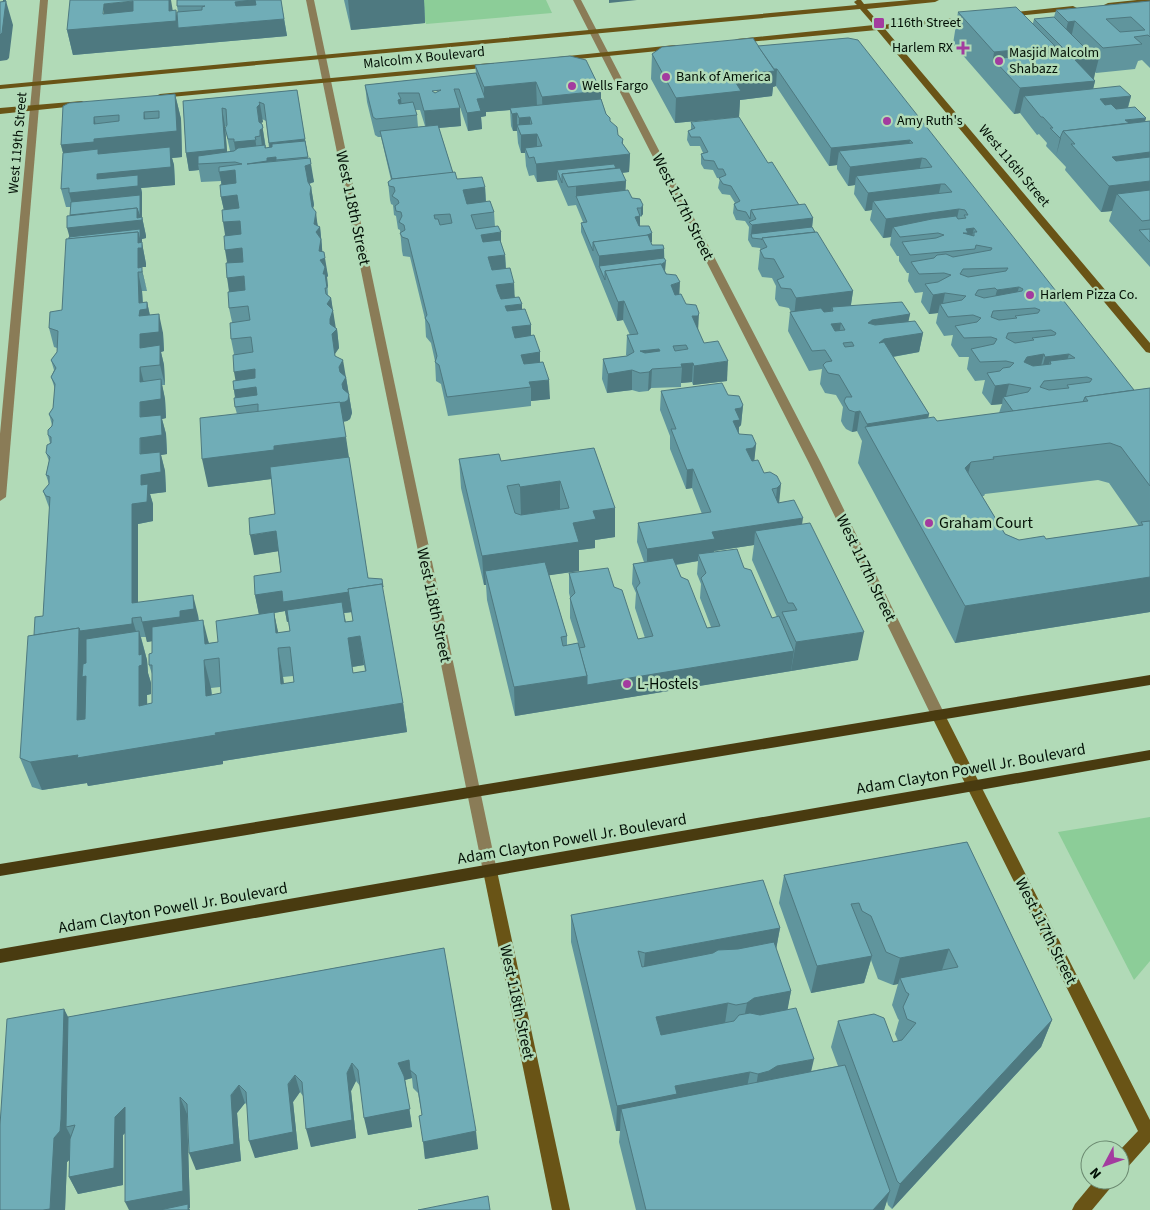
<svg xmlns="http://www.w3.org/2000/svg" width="1150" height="1210" viewBox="0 0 1150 1210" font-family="'Source Sans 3',sans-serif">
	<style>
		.green { fill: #8ccd98 }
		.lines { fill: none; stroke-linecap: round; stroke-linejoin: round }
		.street { fill: #8a7c57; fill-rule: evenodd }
		.secondary { fill: #695416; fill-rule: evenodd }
		.primary { fill: #493b10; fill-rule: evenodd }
		.wall { fill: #60959d; fill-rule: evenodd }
		.shaded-wall { fill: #4e7980 }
		.building { fill: #70adb7; stroke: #4e7980; fill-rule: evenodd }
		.poi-dot { fill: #a33b9f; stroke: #b1dab7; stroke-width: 2 }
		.labels { text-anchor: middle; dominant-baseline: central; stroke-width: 5; stroke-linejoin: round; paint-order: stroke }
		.far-poi-label { font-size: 14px; fill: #031006; stroke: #b1dab7; text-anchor: start }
		.far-street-label { font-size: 14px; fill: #031006; stroke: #b1dab7 }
		.street-label { font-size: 16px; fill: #031006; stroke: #b1dab7 }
		.poi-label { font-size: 16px; fill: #031006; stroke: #b1dab7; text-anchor: start }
	</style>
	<rect width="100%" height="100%" fill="#b1dab7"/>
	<!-- green -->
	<g class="green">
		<path d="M418 0H546L552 13 426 24Z"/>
		<path d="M1150 817V961L1134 980 1058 832Z"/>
	</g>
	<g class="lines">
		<!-- street -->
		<g class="street">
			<path d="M40 0H48L6 497 0 501V434Z"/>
			<path d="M306 0H314L497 871 495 875 490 877 485 875 483 871Z"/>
			<path d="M573 0H581L821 463 945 715 943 719H933L931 715 809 463Z"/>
		</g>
		<!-- secondary -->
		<g class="secondary">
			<path d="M857 0H861L864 4 911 0H939L935 2 867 9 881 25 976 16 977 18 973 20 885 29 1150 343V353L1146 352 877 30 737 43 733 41 737 39 874 25 860 9 0 89V85L857 5 854 2Z"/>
			<path d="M1137 0H1150V3L1108 7 1104 5 1108 3Z"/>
			<path d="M1073 6 1077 8 1076 10 1006 17 1002 15 1006 13Z"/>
			<path d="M675 45 679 47 678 49 558 61 554 59 558 57Z"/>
			<path d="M491 63H494V67L160 98 156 96 160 94Z"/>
			<path d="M82 101 86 103 85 105 0 114V108Z"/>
			<path d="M938 710 943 711 945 715 1150 1120V1142L1126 1169 1120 1171V1150L1138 1131 931 715 933 711Z"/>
			<path d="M490 865 495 867 497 871 570 1210H552L483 871 485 867Z"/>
			<path d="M1095 1180H1115L1112 1186 1092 1210H1072L1075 1204Z"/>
		</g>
		<!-- primary -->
		<g class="primary">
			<path d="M1150 675V685L0 876V864Z"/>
			<path d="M1150 750V760L0 963V949Z"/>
		</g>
	</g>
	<!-- wall -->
	<g class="wall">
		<path d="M281 0 287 36 73 55 67 30 173 10 177 17 178 12 177 6Z"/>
		<path d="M344 0H424L425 23 351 30Z"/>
		<path d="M1150 1V68L1142 60 1138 61 1135 69 1096 73 1095 72 1094 79 1095 81 1093 89 1131 96 1128 108 1146 118 1145 121H1150V267L1109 221 1112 211 1101 212 1065 170 1066 167 1046 146 1047 143 1039 134 1037 135 1020 113 1014 114 953 44 958 12 1033 23 1034 19 1054 17 1056 10Z"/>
		<path d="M848 38 1134 390 1150 388V612L955 643 858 463 862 441 857 431 852 432 846 429 843 425 841 421 843 407 836 395 825 393 820 384 822 369 809 371 788 331 790 312H791L789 308 779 306 775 299 776 286 772 278 762 277 758 269 760 250H761L760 248 752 247 748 240 749 227 745 221 736 220 733 213 734 204 735 203 730 195 722 194 718 188 720 178H717L713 170 704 169 701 164V154L703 153 700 146H690L687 140 688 131 691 130V122L768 163 799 205 813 218 812 227 853 291 851 305 910 314 908 321 923 333 919 352 893 357 929 414 928 418 937 421 999 413 1002 404 991 405 982 393 985 380 975 381 967 369 969 357H959L951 345 953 335 944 336 936 323 938 313 929 314 921 302 923 292 915 293 908 281 909 273H907L899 261V256H897L890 245 891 237 883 238 870 220 872 210 865 211 854 194 855 185 848 186 837 169V165L829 166 776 86 773 87 772 96 740 100 739 117 675 123 651 79 652 54 758 46ZM1098 480 1109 483 1139 526 1046 539 1019 540 1005 534 982 496H984L985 494Z"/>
		<path d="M475 65 601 91V99L606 114 618 135 623 139V144L630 154 629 172 622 173 626 181 625 190 632 198 640 199 643 214 640 217V226L652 233 651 242 652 245 664 249 665 271 679 294 704 343 727 381 693 385 692 382 681 383V387L651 388 648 391 639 392 632 390 607 393 602 379 603 359 627 356 626 355 627 335H630L623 320 617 321 581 232V223L583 222 576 205 568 206 557 180 537 182 534 175 529 176 526 166 525 153H521L518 143 517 131H513L511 126 510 110 486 112V116L481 117 482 129 468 131 460 107H459L461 126 439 128 453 173 457 179 485 187 486 202 494 212 495 227 505 255 506 268 515 298 531 325V336L540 352V362L550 399 531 401V406L448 416 441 384 436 381 435 361 431 343 426 337 425 319 410 257 403 256 402 251 400 230 398 229 396 216 394 215 393 205 391 204 390 200 388 182 391 180 381 137H378L375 135 367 102 365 85 476 73ZM441 90 435 93 432 91ZM415 110H420L425 126 418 127 417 115Z"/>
		<path d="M297 90 308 158 314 182 309 184 311 187 314 205 313 208 318 226 320 227 322 246V252L328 276 327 277 328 295 331 298 335 328 337 329 339 348 335 353V356L346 377 352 413 350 419 347 421 343 422 368 578 403 703 407 732 223 761V764L88 786 87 783 42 790 32 787 20 758 34 635 43 616 50 510 43 491 49 484 46 475 49 461 46 453 50 443 48 435 52 425 49 414 53 408 55 389 51 377 54 370 51 360 57 352V348L54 347 49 328 62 310 69 239 71 207H66L61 189 63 153 61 145 63 106 175 94 181 119 182 157 172 158 174 165 175 185 141 188 142 193V217L146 236V238L142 239V243L146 264V267H142V270L147 291H142L143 303 147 302 150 315 163 333 164 351 161 352 164 365 165 385H162L165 399 166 418 162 419 166 434 167 454 161 455 165 471 166 492 150 494 153 504V521L138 524V603L198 615 199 620 209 643 218 642 259 614 255 595 281 572 278 551 254 555 275 514 271 479 208 487 237 414 235 407V398L234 390 236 380 234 354 231 339 232 322 229 308V292L224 210 221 197V181L201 182 199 170 189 171 186 153 183 101ZM262 119 266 121 269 148H266L262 124 261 123 263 122ZM225 126H226L225 128 230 151 227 152ZM285 611 287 622 288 621 290 631 278 633 274 613ZM352 612 353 621 346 622 344 613ZM141 637H146L147 642 152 641V653L149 665 152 674V703L147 704V695L151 694V683L148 673 147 660ZM364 665 365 671 353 673 352 667ZM293 676 294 682 284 684 283 677ZM220 687 221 693 212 695 211 688Z"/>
		<path d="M661 391 728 395 743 405 741 425 739 427V434L756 444 754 460 764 473 777 476 779 503 802 524 858 660 515 716 487 600 486 585H484L461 488 459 459 501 461 594 448 615 508V537L595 540V548L579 550V571L549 575 567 636V645L578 643 570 618V597L569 593V573L614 587 638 639 645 638 635 608 636 593 632 584 633 564 644 562 637 542 638 523 702 514 692 488 686 489 670 449V436L660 410ZM754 545 752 560 777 617 772 618 714 552V551ZM698 561 697 574 701 584 700 598 711 627 707 628 681 577 676 565Z"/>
		<path d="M967 842 1052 1020 1041 1047 892 1209 888 1205 887 1201 884 1210H636L619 1142 620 1131H616L571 942V915L780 928 776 949 791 991 787 1010 811 1071 838 1066 831 1047 838 1021 893 1042 898 1041 895 1034 899 1020 898 1019 892 1005 898 984 893 985 878 979 871 960 864 983 811 993 779 903 784 875Z"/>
		<path d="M444 948 478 1149 425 1159 422 1115 418 1093 413 1088 412 1078 405 1080 412 1127 368 1135 360 1086 356 1081 351 1091 356 1138 311 1147 303 1096 300 1092 293 1102 298 1149 255 1158 247 1105 245 1103 237 1113 241 1161 196 1170 188 1115 187 1114 190 1208H189L190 1210H129L125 1133 123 1135V1185L78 1194 69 1177V1160L67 1162 65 1210H0L64 1009 68 1017Z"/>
	</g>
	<!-- shaded-wall -->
	<g class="shaded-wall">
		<path d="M3 0H6L4 15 6 1 13 25 9 58 7 60 0 61V35Z"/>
		<path d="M169 0H171L173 12 176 10 179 28 284 19 287 36 73 55 67 30 104 15V4L133 1 169 11Z"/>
		<path d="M219 0H273L258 16Z"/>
		<path d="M348 0H424L425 23 351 30Z"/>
		<path d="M609 0H637L609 3Z"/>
		<path d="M1075 21 1069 46 1062 47 1068 22Z"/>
		<path d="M1055 46 1047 78 993 59 994 52Z"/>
		<path d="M1072 58H1099L1093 81H1095L1089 106 1024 96 1020 113 1014 114 1020 88Z"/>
		<path d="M777 69 776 86 773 87 772 96 740 100 739 117 675 123 676 98 731 75Z"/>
		<path d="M536 82 537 107 510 108V110L486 112V116L481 117 482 129 468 131 467 113 477 99H484V87Z"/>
		<path d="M601 91V117L543 123 542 97Z"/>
		<path d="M175 94 181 119 182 157 172 158 174 165 175 185 141 188 142 193V217L146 236V238L142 239V243L146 264V267H142V270L147 291 142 272 72 246 67 228 137 208 140 205 74 211 69 193 99 190 68 171 61 145 94 117 99 138 144 119V112L148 133Z"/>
		<path d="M1131 96 1126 113 1095 117 1100 99Z"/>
		<path d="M401 99 403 117 398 100Z"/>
		<path d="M260 104 263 122 259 124H262L267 158H271L269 143 305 139 308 157 276 160 279 175 250 182 263 154 257 107Z"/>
		<path d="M222 108 225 126 228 162 198 164 199 170 189 171 186 153Z"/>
		<path d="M460 108 461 126 426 129 424 111Z"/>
		<path d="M517 113V131H513L512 114Z"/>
		<path d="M530 117V134H537V151L525 148V153H521V135L519 131V118Z"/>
		<path d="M1146 118 1141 135 1125 120Z"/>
		<path d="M255 137 258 158 237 160 234 142Z"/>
		<path d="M1060 138H1061L1056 156Z"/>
		<path d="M623 139 622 155 630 154 629 172 564 179 562 174 557 170V180L537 182 536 164 622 143Z"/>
		<path d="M910 140 907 158 839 151 837 165 829 166 831 148Z"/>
		<path d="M1150 152V178L1106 183 1112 157Z"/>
		<path d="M922 158 918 177 856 176 855 185 848 186 850 167Z"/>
		<path d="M311 164 314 182 308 184 305 166Z"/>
		<path d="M235 170 238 189 223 190 219 172Z"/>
		<path d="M626 181 625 199 576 196V186Z"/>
		<path d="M1150 181V191L1117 194 1112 211 1101 212 1109 186Z"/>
		<path d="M941 184 937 202 873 201 872 210 865 211 868 193Z"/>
		<path d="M311 187 314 205 312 212 310 194Z"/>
		<path d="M485 187 486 206 464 208 463 190Z"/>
		<path d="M237 195 241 213 225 215 221 197Z"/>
		<path d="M643 205V214L641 217V208Z"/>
		<path d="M959 209 955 228 893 227 891 237 883 238 886 219Z"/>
		<path d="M316 212 318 229 320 227 323 258H325L328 276 327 277 328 286 327 288 324 279 314 224Z"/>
		<path d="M640 216V226H634L635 217Z"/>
		<path d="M813 218 811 237 761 239 751 234 752 225Z"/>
		<path d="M240 221 243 239 226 241 223 222Z"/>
		<path d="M974 228 970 247 959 251 966 229Z"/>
		<path d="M501 232V251L482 253 481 235Z"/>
		<path d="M652 233V242L646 245 664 249V263L666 261 665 271 662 274 605 271 599 266V256Z"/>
		<path d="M242 248 246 266 228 268 225 250Z"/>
		<path d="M505 255 506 274 489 276 488 257Z"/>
		<path d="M138 272 142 291 143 309 147 302 151 321 159 314 163 333 164 351 161 352 164 365 165 385 160 365 140 348Z"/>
		<path d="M244 276 248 295 230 297 227 278Z"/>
		<path d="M680 282 679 301 670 304 671 285Z"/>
		<path d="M514 283 515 302 497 304 496 285Z"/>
		<path d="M1019 287 1014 306 992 309 997 290Z"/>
		<path d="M853 291 850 310 833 311 832 307 831 313 794 317 796 298Z"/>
		<path d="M945 293 942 308 940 304 938 313 929 314 933 295Z"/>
		<path d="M331 298 336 329H337L339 348 335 354 327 304Z"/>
		<path d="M624 301 623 320 617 321 618 302Z"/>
		<path d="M522 304V323L506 325 505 306Z"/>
		<path d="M699 313 698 332 692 316Z"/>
		<path d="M910 314 906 333 868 323 872 320Z"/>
		<path d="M841 323 838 342 831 324Z"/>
		<path d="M531 325V344L512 346V327Z"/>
		<path d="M923 333 919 352 880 359 879 343 884 339Z"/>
		<path d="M659 349 658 368 640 351Z"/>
		<path d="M540 352V372L521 374V355Z"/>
		<path d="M1044 354 1039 374 1024 362 1027 357Z"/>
		<path d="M1069 354 1064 373 1051 364 1050 361 1046 375 1040 376 1045 357Z"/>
		<path d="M343 360 352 413 350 419 347 421 262 432 339 367Z"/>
		<path d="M728 361 727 381 693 385 694 366Z"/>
		<path d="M693 363 692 382 681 383 682 367 681 364Z"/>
		<path d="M140 367 145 387 161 379 165 399 166 418 162 419 166 434 167 454 161 455 165 471 166 492 150 494 153 504V521L138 524V617L132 603V504L141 485Z"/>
		<path d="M255 369 258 404 237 407 234 390 237 389 234 372Z"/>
		<path d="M652 369 651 388 648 391 649 372Z"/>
		<path d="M632 370V390L607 393 608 374Z"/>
		<path d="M549 380 550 399 531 401V387L529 382Z"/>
		<path d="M1009 384 1005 400 1003 397 1002 404 991 405 995 386Z"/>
		<path d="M743 405 741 425 739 427 738 440 731 441 735 409Z"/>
		<path d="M860 411 857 431 852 432 855 412Z"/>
		<path d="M929 414 924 434 866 429 867 424Z"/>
		<path d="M346 437 350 465 279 478 208 487 202 459 274 446Z"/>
		<path d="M756 444 754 464 751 467 746 449Z"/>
		<path d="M971 462 962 499 965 468Z"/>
		<path d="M693 469 692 488 686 489 687 470Z"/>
		<path d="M560 481V509L521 515 520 487Z"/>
		<path d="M781 484 779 504 775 508 777 488Z"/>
		<path d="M615 508V537L595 540V548L579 550V571L488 584 485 571 486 585H484L482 556 573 523 593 511Z"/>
		<path d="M803 518 800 538 755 531 754 545 714 551 713 559 698 554V561L647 569V549L712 532Z"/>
		<path d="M276 531 280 551 254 555 250 535Z"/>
		<path d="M1150 577V612L955 643 965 606Z"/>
		<path d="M282 591 349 592 352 612 344 613 348 638 360 636 364 665 352 667 357 702 344 613 287 622 285 611 274 613 280 641 259 615 255 595Z"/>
		<path d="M193 595 198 615 199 629 186 636 147 642 142 622 180 611Z"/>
		<path d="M132 618 138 638 87 749 77 720 79 628Z"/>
		<path d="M203 620 210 648 205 644Z"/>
		<path d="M139 631 147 660 148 673 151 683V694L147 695 148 734 139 706Z"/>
		<path d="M864 632 858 660 791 671 796 642Z"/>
		<path d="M278 648 283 677 287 713 281 684Z"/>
		<path d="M794 651 791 671 515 716 514 687 587 676Z"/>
		<path d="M204 660 211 688 214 724 206 696Z"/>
		<path d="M403 703 407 732 223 761V764L88 786 87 783 42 790 30 762Z"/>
		<path d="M780 928 775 955 643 980 645 953Z"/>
		<path d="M949 949 940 976 900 978 898 984 893 985 900 958Z"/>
		<path d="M872 956 864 983 811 993 817 966Z"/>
		<path d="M791 991 786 1018 742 1029 747 1003 754 998Z"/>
		<path d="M728 1003 724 1030 654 1043 656 1017Z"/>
		<path d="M64 1009 77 1035 75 1125 66 1127 75 1144 74 1156 67 1162 65 1210H43L54 1138Z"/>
		<path d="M1052 1020 1041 1047 892 1209 900 1184Z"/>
		<path d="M814 1059 808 1085 754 1100 758 1074 777 1066Z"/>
		<path d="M409 1060 412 1078 405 1080 412 1127 368 1135 364 1118 398 1063Z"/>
		<path d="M352 1063 356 1081 351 1091 356 1138 311 1147 306 1129 347 1073Z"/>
		<path d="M750 1072 745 1097 621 1109 620 1131H616L617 1106 675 1086Z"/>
		<path d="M295 1075 300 1092 293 1102 298 1149 255 1158 249 1141Z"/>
		<path d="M239 1085 245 1103 237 1113 241 1161 196 1170 189 1153Z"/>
		<path d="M180 1097 187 1114 190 1208H189L190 1210H129L125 1202Z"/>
		<path d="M125 1107 133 1125 123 1135V1185L78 1194 69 1177 115 1117Z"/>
		<path d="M476 1131 478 1149 425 1159 423 1142Z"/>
		<path d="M890 1191 884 1210H873Z"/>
	</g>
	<!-- building -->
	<g class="building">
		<path d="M70 0H169V11L176 10V21L67 30ZM133 1V11L103 14 104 4Z"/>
		<path d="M177 0H252L235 2 236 6 256 5 255 0H281L284 19 178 28 177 12 202 10V7L205 6H177Z"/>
		<path d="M6 1 2 33 0 35V2Z"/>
		<path d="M1150 1V37L1148 35 1134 37 1142 44 1103 48 1075 21 1068 22 1056 10ZM1131 17 1145 30 1120 32 1106 19Z"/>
		<path d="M1016 7 1055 46 994 52 958 12Z"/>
		<path d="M1054 17 1086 49 1066 51 1034 19Z"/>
		<path d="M753 38 775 71 731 75 741 91 676 98 652 54 662 47Z"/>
		<path d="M848 38 858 40 1134 390 1085 397 1083 402 1013 411 1003 397 1028 392 1031 388 1009 384 995 386 987 373 1000 371 1003 368 1010 367 1014 363 1006 361 980 362 971 349 994 344 997 339 991 337 964 338 955 326 977 322 981 318 973 315 948 317 940 304 962 300 966 296 945 293 933 295 925 284 938 282 951 275 944 273 919 274 911 262 934 258 937 255 946 254 953 257 991 250 992 248 976 245 975 249 910 255 902 242 936 238 944 235 938 233 900 237 893 227 932 219 956 216 958 219 966 218 964 215H968L965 210 959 209 886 219 873 201 952 192 945 184H941L868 193 856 176 932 167 926 159 922 158 850 167 839 151 913 143 910 140 831 148 777 69H774L758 46ZM974 228 977 232H974V236L963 233H968L966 229ZM1008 268 1006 271 968 277 960 274 963 269ZM1019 287 1023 289 1022 291 984 298 975 295 978 290 995 288 997 290ZM1035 308 1040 310 1038 313 1015 316 1017 318 999 320 991 317 993 311ZM1051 330 1056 333 1055 335 1032 338 1034 340 1015 343 1006 338 1008 333ZM1044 354 1045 357 1069 354 1075 358 1050 361 1051 364 1033 366 1024 362 1027 357ZM1087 377 1092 379 1090 382 1067 385 1069 388 1049 390 1040 387 1044 381Z"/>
		<path d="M1090 49 1099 58 1075 60 1095 81 1020 88 993 59Z"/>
		<path d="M570 56 586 60 601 91 542 97 536 82 484 87 475 65Z"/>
		<path d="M476 73 485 98 477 99 481 111 467 113 459 89H454L460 108 424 111 419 93H398L401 99 398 100 399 104 413 102 417 115 376 119 373 117 365 85ZM441 90 435 93 432 91Z"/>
		<path d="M1120 86 1131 96 1100 99 1105 105 1111 104 1116 109 1135 107 1146 118 1125 120 1129 123 1063 131 1060 138 1050 128H1053L1043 117H1041L1024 96Z"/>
		<path d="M297 90 305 139 269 143 264 104 259 102 260 104 257 107 259 122 262 124 263 128 260 130V136L255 137 256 140 234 142V139H228L225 128 227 125 226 109 222 108 225 149 186 153 183 101Z"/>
		<path d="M175 94 177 131 94 139V142L61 145 63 106 69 103ZM159 111V118L144 119V112ZM119 115V121L94 124V117Z"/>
		<path d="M601 99 606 114 610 118V121L617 127 618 135 623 139 622 143 630 154 536 164 534 157 529 158 525 148 542 146 537 134 521 135 517 125 532 124 530 117 519 118 517 113 512 114 510 108Z"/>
		<path d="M739 117 768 163 772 162 799 205 751 210 750 219 746 212 737 210 734 204 740 201 731 186 723 184 719 178 726 175 723 169H718L714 161 704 160 701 154 708 152 700 137H691L688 131 695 128 691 122Z"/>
		<path d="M1150 121V152L1112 157 1116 161 1150 157V181L1109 186 1071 144H1075L1063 131Z"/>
		<path d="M438 125 453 173 392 179 380 131Z"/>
		<path d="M305 141 308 157 276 160V157L267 158V161L247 164 310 158 311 164 305 166 306 171 308 182 311 187 310 194 312 207 316 212 314 224 320 227 316 232 321 239 319 251 324 252 325 258 320 260 325 267 323 274H325L327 288H325L326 294 331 298 327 304 333 310 330 319V324L337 329 332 334 335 356 343 360 339 367 340 372 346 377 342 384 343 389 349 394 348 400 345 402 258 412V404L235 407 234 398 257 395 256 387 234 390 233 381 255 378V369L234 372 233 355 253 352 251 337 231 339 230 323 250 320 248 306 229 308 228 292 245 290 244 276 227 278 226 263 243 262 242 248 225 250 224 236 241 234 240 221 223 222 222 210 239 208 237 195 221 197 220 185 236 183 235 170 219 172V167L242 164 235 162 198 164V156L234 151 238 148 265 145V148L272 147V144Z"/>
		<path d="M170 147 171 167 97 174V179L138 175V186L69 193V188L61 189 63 153 98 149V154Z"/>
		<path d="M614 164 616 168 562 174V183L557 170Z"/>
		<path d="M620 168 626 181 568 187 562 174Z"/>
		<path d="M455 172 457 179 482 177 485 187 463 190 467 204 490 201 494 212 471 215 476 229 498 226 501 232 481 235 483 242 500 240 505 255 488 257 492 270 510 268 514 283 496 285 498 292 501 299 519 297 522 304 505 306 507 311 525 309 531 325 512 327 515 338 534 335 540 352 521 355 524 364 543 362 549 380 529 382 531 387 447 397 439 365 435 362 437 356 429 324 425 318 427 315 408 239 402 237 400 233 405 230 404 225 399 222 402 216 401 212 396 211 395 206 399 203 398 200 392 196 395 191 394 187 389 186 388 182 392 179ZM450 214 452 223 440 225 438 219H435L434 215Z"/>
		<path d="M628 190 632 198 640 199 643 205 641 208H637L640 216 635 217 639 226H649L652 233 645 236 593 242V251L581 223 587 222 576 196Z"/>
		<path d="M1150 190V220L1142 221 1117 194Z"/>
		<path d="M140 195V217L137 208 70 215 71 202Z"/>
		<path d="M805 204 813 218 752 225 749 222 756 219 751 210Z"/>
		<path d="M137 208V218L142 217V220L67 228V216Z"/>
		<path d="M812 227 815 232 762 238V240L761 239 752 238 751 234Z"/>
		<path d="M140 229V241L138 232 69 239V237Z"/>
		<path d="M1150 229V242L1139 230Z"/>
		<path d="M138 232V243L142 242V248H138V268L142 267V272H138L139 303 147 302V309L140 310 139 316 159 314V332L140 334V348L160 345V365L140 367V382L161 379V399L140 402V417L161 415 162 435 140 438V454L160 452 161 472 141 475V485L148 484 147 502 132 504V603L193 595 194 609 180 611V617L142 622 141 617 132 618V624L80 631 79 628 34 635 35 617 43 616 50 497 46 496 43 491 49 484V476L46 475 50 457 46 453 47 445 51 443V437L48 435V430L52 426 53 420 49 414 53 408 55 384 51 377 56 368 51 360 57 352 58 331 49 328 50 312 62 310 66 239Z"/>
		<path d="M817 232 853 291 796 298 791 289 781 288 777 280 784 277 774 259 764 258 760 250 767 247 762 238Z"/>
		<path d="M648 235 652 245H663L664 249 599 256 593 242Z"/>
		<path d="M664 258 666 261 662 264 605 271V280L599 266Z"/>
		<path d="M661 264 666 274 676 275 680 282 671 285 675 295 681 294 686 304 696 305 699 313 698 316H692L704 343 718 341 728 361 694 366 693 363 681 364 682 367 652 369 649 372 640 373 632 370 608 374 603 359 627 356 634 352 627 335 638 334 624 301 618 302 605 271ZM686 345 688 349 675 351 673 346ZM659 349 660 351 645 353 640 351Z"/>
		<path d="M902 302 910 314 872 320 868 323 875 325 915 321 923 333 884 339 879 343 884 342 929 414 867 424 860 411 855 412 849 410 846 405 844 401 846 397H852L839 375 828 373 823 365 826 362 832 361 825 350 812 351 790 312 821 308 824 312 833 311 832 307ZM841 323 845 330 835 331 831 324ZM852 342 854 346 845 347 843 343Z"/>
		<path d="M722 383 728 395 739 396 743 405 741 408 735 409 740 420 733 421 739 434 752 435 756 444 753 448 746 449 752 461 758 460 764 473 770 472 777 476 781 484 777 488 772 489 778 503 794 500 803 518 712 532 715 539 647 549 638 523 711 512 693 469 687 470 671 429H676L661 391Z"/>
		<path d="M1150 388V486L1121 447 1110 443 993 457 994 459 971 462 965 468 1005 534 1019 540 1044 536 1046 539 1143 525 1141 522 1150 521V577L965 606 865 427 934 417 937 421 1088 401 1085 397Z"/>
		<path d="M340 402 346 437 274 446V450L202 459 200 418Z"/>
		<path d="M594 448 615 508 593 511 596 519 573 523 579 542 482 556 459 459 499 454 501 461ZM560 481 569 508 521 515 515 513 507 486 519 484 520 487Z"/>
		<path d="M349 457 368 578 382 579 383 587 382 584 348 589 349 592 283 602 282 591 255 595 254 576 281 572 276 531 250 535 249 518 275 514 270 467Z"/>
		<path d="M810 523 864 632 796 642 782 612 797 610 793 603H788L755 531Z"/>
		<path d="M737 549 744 568 751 570 772 618 779 616 794 651 587 685V676L579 648 585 647 570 598 575 593 569 573 608 568 614 587 622 590 638 639 653 636 636 588 640 583 633 564 673 558 681 577 688 580 707 628 713 627 720 626 701 578 706 573 698 554Z"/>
		<path d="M545 562 567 636 561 637 563 646 578 643 587 676 514 687 485 571Z"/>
		<path d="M382 584 403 703 215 733 216 735 77 758 78 755 30 762 20 758 28 636 79 628 77 720 85 719 86 676 82 677 83 664 86 663V639L139 631V655L142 654V665L139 666V706L152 703V665H149V654L152 653V627L203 620 205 644 218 642 216 621 274 612 276 633 290 631 287 610 342 602 345 622 353 621 348 589ZM360 636 366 671 353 673 348 638ZM290 647 294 682 281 684 278 648ZM219 658 221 693 206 696 204 660Z"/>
		<path d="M967 842 1052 1020 900 1184 897 1181 838 1021 874 1014 884 1018 893 1042 902 1040 916 1023 907 1019 903 1007 909 994 906 992 900 978 958 967 949 949 900 958 886 952 871 916 862 911 859 903 851 904 872 956 817 966 784 875Z"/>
		<path d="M763 880 780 928 645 953 638 951 642 967 713 953 718 950 738 949 774 942 791 991 754 998 747 1003 736 1005 728 1003 656 1017 661 1035 734 1021 739 1015 750 1013 760 1015 796 1008 814 1059 777 1066 769 1071 758 1074 750 1072 675 1086 677 1094 617 1106 571 915Z"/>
		<path d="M444 948 476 1131 423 1142 419 1116 422 1115 416 1075 410 1070 409 1060 398 1063 404 1076 410 1109 364 1118 358 1070 352 1063 347 1073 352 1120 306 1129 302 1082 295 1075 288 1084 293 1132 249 1141 246 1092 239 1085 231 1095 234 1144 189 1153 187 1104 180 1097 183 1191 125 1202V1107L115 1117 114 1168 69 1177 70 1139 75 1125 66 1127 68 1017Z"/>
		<path d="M64 1009 61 1119 60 1131 54 1138 50 1209 43 1210H0V1125L7 1019Z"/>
		<path d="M845 1065 890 1191 873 1210H646L621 1109Z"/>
		<path d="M488 1196 490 1210H418Z"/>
		<path d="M188 1204V1210H160Z"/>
	</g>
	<!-- markers -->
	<g class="poi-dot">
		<rect x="873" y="17" width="12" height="12" rx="2.5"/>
		<path d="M960.5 40.5h5v5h5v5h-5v5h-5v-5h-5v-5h5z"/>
		<circle cx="999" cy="61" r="5"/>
		<circle cx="666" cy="77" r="5"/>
		<circle cx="572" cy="86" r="5"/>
		<circle cx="887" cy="121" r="5"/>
		<circle cx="1030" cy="295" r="5"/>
		<circle cx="929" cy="523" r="5"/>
		<circle cx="627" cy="684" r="5"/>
	</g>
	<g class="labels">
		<!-- far-poi labels -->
		<g class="far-poi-label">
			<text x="890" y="23">116th Street</text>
			<text x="953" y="48" text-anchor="end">Harlem RX</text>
			<text x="1009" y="53">Masjid Malcolm<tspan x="1009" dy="16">Shabazz</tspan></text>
			<text x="676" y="77">Bank of America</text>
			<text x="582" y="86">Wells Fargo</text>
			<text x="897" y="121">Amy Ruth's</text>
			<text x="1040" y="295">Harlem Pizza Co.</text>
		</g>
		<!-- far-street labels -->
		<g class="far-street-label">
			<text transform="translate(424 58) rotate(-6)">Malcolm X Boulevard</text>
			<text transform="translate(18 143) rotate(-85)">West 119th Street</text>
			<text transform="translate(1014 166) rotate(50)">West 116th Street</text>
		</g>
		<!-- street labels -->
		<g class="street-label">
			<text transform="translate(683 207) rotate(63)">West 117th Street</text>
			<text transform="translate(353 208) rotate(78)">West 118th Street</text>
			<text transform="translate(866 568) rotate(64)">West 117th Street</text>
			<text transform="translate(434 605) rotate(78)">West 118th Street</text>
			<text transform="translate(971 769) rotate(-10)">Adam Clayton Powell Jr. Boulevard</text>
			<text transform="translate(572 839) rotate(-10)">Adam Clayton Powell Jr. Boulevard</text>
			<text transform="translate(173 908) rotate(-10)">Adam Clayton Powell Jr. Boulevard</text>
			<text transform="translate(1046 931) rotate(63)">West 117th Street</text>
			<text transform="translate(517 1002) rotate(78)">West 118th Street</text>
		</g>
		<!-- poi labels -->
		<g class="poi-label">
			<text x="939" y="523">Graham Court</text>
			<text x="637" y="684">L-Hostels</text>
		</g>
	</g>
	<!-- north arrow -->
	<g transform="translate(1105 1165) rotate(229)"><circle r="24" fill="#b1dab7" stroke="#6b8970"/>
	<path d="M0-4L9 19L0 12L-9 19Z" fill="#a33b9f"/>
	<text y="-8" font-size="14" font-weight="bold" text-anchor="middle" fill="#031006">N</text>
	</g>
</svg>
